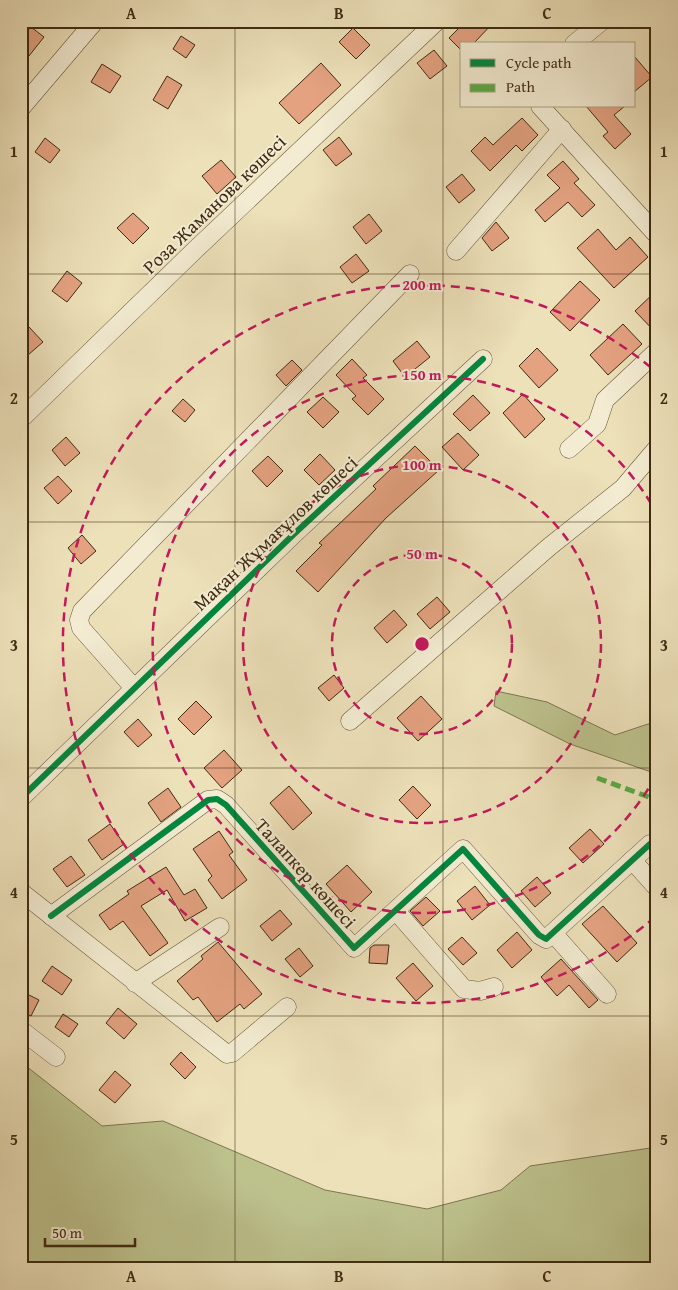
<svg xmlns="http://www.w3.org/2000/svg" width="678" height="1290" viewBox="0 0 678 1290" font-family="'Gentium Book Plus',serif">
	<style>
		.green { fill: #bdc28d; stroke: #7e7650 }
		.building { fill: #e4a281; stroke: #402b12 }
		.lines { fill: none; stroke-linecap: round; stroke-linejoin: round }
		.minor-casing { stroke: #6b583c; stroke-width: 19 }
		.minor { stroke: #f3ecd2; stroke-width: 18 }
		.quiet { stroke: #56ab42; stroke-width: 5; stroke-dasharray: 10 5; stroke-linecap: butt }
		.cycleway-casing { stroke: #f3ecd2; stroke-width: 9 }
		.cycleway { stroke: #00873e; stroke-width: 6 }
		.grid { fill: none; stroke: #402b12; stroke-width: 1; stroke-opacity: 0.55 }
		.ring { fill: none; stroke: #c2185b; stroke-width: 2.5; stroke-dasharray: 9 6 }
		.labels { text-anchor: middle; dominant-baseline: central; stroke-width: 4; stroke-linejoin: round; paint-order: stroke }
		.street-label { font-size: 19px; fill: #402b12; stroke: #f3ecd2 }
		.centre { fill: #c2185b; stroke: #f3ecd2; stroke-width: 2.5 }
		.ring-label { font-size: 15px; text-anchor: middle; font-weight: bold; fill: #c2185b; stroke: #f3ecd2; stroke-width: 4; stroke-linejoin: round; paint-order: stroke }
		.neatline { fill: none; stroke: #402b12; stroke-width: 2 }
		.grid-label { font-size: 16px; text-anchor: middle; font-weight: bold; fill: #402b12 }
	</style>
	<rect width="100%" height="100%" fill="#ede1ba"/>
	<filter id="stains"><feTurbulence type="fractalNoise" baseFrequency=".004" numOctaves="4"/><feColorMatrix values="0 0 0 0 .2 0 0 0 0 .09 0 0 0 0 .02 0 0 0 .5 -.17"/></filter>
	<radialGradient id="worn" r=".72"><stop offset=".6" stop-color="#630" stop-opacity="0"/><stop offset="1" stop-color="#630" stop-opacity=".3"/></radialGradient>
	<!-- green -->
	<g class="green">
		<path d="M496 691 547 702 615 735 648 724H657V774L570 744 494 706Z"/>
		<path d="M21 1062 102 1126 163 1121 325 1190 427 1209 501 1190 530 1166 657 1147V1269H21V1105L24 1103Z"/>
	</g>
	<!-- building -->
	<g class="building">
		<path d="M466 21H495L473 44H462V51L449 38Z"/>
		<path d="M31 27 44 37 21 66V38Z"/>
		<path d="M353 28 370 45 356 59 339 42Z"/>
		<path d="M181 36 195 45 186 58 173 49Z"/>
		<path d="M434 50 447 66 430 79 417 63Z"/>
		<path d="M634 56 652 77 634 92Z"/>
		<path d="M321 63 341 85 299 124 279 103Z"/>
		<path d="M102 64 121 76 110 93 91 82Z"/>
		<path d="M167 76 182 85 168 109 153 100Z"/>
		<path d="M586 106H625L614 115 631 134 615 149 603 136 608 132Z"/>
		<path d="M522 118 538 135 522 151 516 145 490 171 471 151 485 137 493 145Z"/>
		<path d="M339 137 352 154 336 166 323 150Z"/>
		<path d="M45 138 60 150 50 163 35 152Z"/>
		<path d="M221 160 236 177 217 194 202 176Z"/>
		<path d="M563 161 579 179 574 183 595 205 582 217 568 202 545 222 535 210 560 188 547 175Z"/>
		<path d="M462 174 475 190 459 203 446 187Z"/>
		<path d="M133 213 149 228 133 244 117 228Z"/>
		<path d="M369 214 382 231 366 244 353 227Z"/>
		<path d="M496 222 509 238 492 251 482 238Z"/>
		<path d="M598 229 616 250 630 237 648 257 614 288 577 248Z"/>
		<path d="M356 254 369 271 352 283 340 267Z"/>
		<path d="M67 271 82 283 67 302 52 291Z"/>
		<path d="M580 281 600 300 570 331 550 312Z"/>
		<path d="M657 290V334L635 311Z"/>
		<path d="M623 324 642 344 608 375 590 355Z"/>
		<path d="M29 327 43 342 28 355 21 347V333Z"/>
		<path d="M417 341 430 357 405 377 393 361Z"/>
		<path d="M537 348 558 370 539 388 519 366Z"/>
		<path d="M352 359 367 375 363 378 384 399 368 415 352 399 356 396 336 375Z"/>
		<path d="M292 360 302 370 286 386 276 375Z"/>
		<path d="M523 394 545 419 525 438 503 413Z"/>
		<path d="M473 395 490 413 470 431 453 414Z"/>
		<path d="M323 397 339 412 323 428 307 412Z"/>
		<path d="M183 399 195 410 185 422 172 411Z"/>
		<path d="M458 433 479 455 463 470 442 447Z"/>
		<path d="M66 437 80 453 65 466 52 450Z"/>
		<path d="M415 446 439 470 386 518 318 592 296 571 322 545 319 543 376 489 373 486Z"/>
		<path d="M320 454 335 470 319 485 304 470Z"/>
		<path d="M268 456 283 471 267 487 252 471Z"/>
		<path d="M58 476 72 491 58 504 44 488Z"/>
		<path d="M82 535 96 551 81 564 68 548Z"/>
		<path d="M437 597 450 612 430 629 417 614Z"/>
		<path d="M394 610 407 625 387 643 374 628Z"/>
		<path d="M334 675 344 688 329 701 318 688Z"/>
		<path d="M421 696 442 719 418 741 397 718Z"/>
		<path d="M196 701 212 717 194 735 178 719Z"/>
		<path d="M138 719 152 735 138 747 124 732Z"/>
		<path d="M224 750 242 770 222 788 204 768Z"/>
		<path d="M289 786 312 813 293 830 270 803Z"/>
		<path d="M413 786 431 805 417 819 399 800Z"/>
		<path d="M168 788 181 807 161 822 148 803Z"/>
		<path d="M110 824 124 844 102 860 88 840Z"/>
		<path d="M590 829 604 844 583 863 569 848Z"/>
		<path d="M219 831 233 852 229 855 247 880 222 899 208 880 212 876 193 849Z"/>
		<path d="M71 856 85 875 67 887 53 869Z"/>
		<path d="M347 865 372 892 351 912 326 884Z"/>
		<path d="M166 867 184 895 195 889 207 908 185 921 167 890 141 906 168 943 150 956 123 921 110 930 99 915 129 894 127 891Z"/>
		<path d="M537 877 551 893 535 907 521 891Z"/>
		<path d="M475 886 490 905 472 920 457 901Z"/>
		<path d="M426 897 440 911 423 926 410 911Z"/>
		<path d="M603 906 637 943 617 962 582 924Z"/>
		<path d="M280 910 292 924 272 941 260 926Z"/>
		<path d="M517 932 532 950 512 968 497 950Z"/>
		<path d="M462 937 477 953 463 965 448 949Z"/>
		<path d="M218 942 262 994 244 1009 240 1004 217 1022 198 997 193 1000 177 981 203 959 201 956Z"/>
		<path d="M374 945H389L387 964 369 963 370 948Z"/>
		<path d="M299 948 313 966 300 977 285 959Z"/>
		<path d="M561 959 598 1000 589 1008 569 985 557 996 541 977Z"/>
		<path d="M413 963 433 986 416 1001 396 978Z"/>
		<path d="M52 966 72 980 62 995 42 981Z"/>
		<path d="M21 991 39 1000 31 1016 21 1011Z"/>
		<path d="M118 1008 137 1024 124 1039 106 1023Z"/>
		<path d="M63 1014 78 1024 69 1037 55 1027Z"/>
		<path d="M181 1052 196 1067 185 1079 170 1064Z"/>
		<path d="M115 1071 131 1085 115 1103 99 1090Z"/>
	</g>
	<g class="lines">
		<defs>
			<g id="minor">
				<path d="M574 44 602 21"/>
				<path d="M540 106 657 235"/>
				<path d="M21 108 95 21"/>
				<path d="M456 251 562 129"/>
				<path d="M21 419 195 250 437 21"/>
				<path d="M569 449 597 424 605 400 657 351"/>
				<path d="M134 688 81 628 79 620 82 611 410 274"/>
				<path d="M350 721 549 547 623 488 657 448"/>
				<path d="M21 798 294 534 483 359"/>
				<path d="M632 860 657 888"/>
				<path d="M21 892 227 1054 232 1053 287 1007"/>
				<path d="M396 911 464 989 480 991 494 987"/>
				<path d="M51 916 208 800 217 799 226 805 354 948 463 849 539 935 546 939 650 844"/>
				<path d="M553 933 607 994"/>
				<path d="M135 983 220 927"/>
				<path d="M21 1030 56 1057"/>
			</g>
		</defs>
		<!-- minor casing -->
		<use href="#minor" class="minor-casing"/>
		<!-- minor -->
		<use href="#minor" class="minor"/>
		<!-- quiet -->
		<path class="quiet" d="M597 778 657 800"/>
		<defs>
			<g id="cycleway">
				<path d="M21 798 294 534 483 359"/>
				<path d="M51 916 208 800 217 799 226 805 354 948 463 849 539 935 546 939 650 844"/>
			</g>
		</defs>
		<!-- cycleway casing -->
		<use href="#cycleway" class="cycleway-casing"/>
		<!-- cycleway -->
		<use href="#cycleway" class="cycleway"/>
	</g>
	<!-- grid -->
	<path class="grid" d="M235 21V1269M443 21V1269M21 274H657M21 522H657M21 768H657M21 1016H657"/>
	<!-- distance rings -->
	<g class="ring">
		<circle cx="422" cy="644" r="90"/>
		<circle cx="422" cy="644" r="179"/>
		<path d="M656 776A269 269 0 1 1 656 512"/>
		<path d="M655 917A359 359 0 1 1 655 371"/>
	</g>
	<g class="labels">
		<!-- street labels -->
		<g class="street-label">
			<text transform="translate(214 204) rotate(-44)">Роза Жаманова көшесі</text>
			<text transform="translate(275 533) rotate(-43)">Мақан Жұмағұлов көшесі</text>
			<text transform="translate(306 873) rotate(48)">Талапкер көшесі</text>
		</g>
	</g>
	<circle cx="422" cy="644" r="8" class="centre"/>
	<g class="ring-label">
		<text x="422" y="290">200 m</text>
		<text x="422" y="380">150 m</text>
		<text x="422" y="470">100 m</text>
		<text x="422" y="559">50 m</text>
	</g>
	<!-- margin -->
	<rect width="678" height="1290" fill="none" stroke="#ede1ba" stroke-width="55"/>
	<!-- legend -->
	<rect x="460" y="42" width="175" height="65" fill="#f3ecd2" stroke="#ab9f85"/>
	<rect x="470" y="59" width="25" height="8" fill="#00873e" stroke="#ab9f85"/>
	<text x="506" y="68" font-size="15" fill="#402b12">Cycle path</text>
	<rect x="470" y="84" width="25" height="8" fill="#56ab42" stroke="#ab9f85"/>
	<text x="506" y="92" font-size="15" fill="#402b12">Path</text>
	<!-- scale -->
	<path d="M45 1238v8h90v-8" fill="none" stroke="#402b12" stroke-width="2.5"/>
	<text x="52" y="1238" font-size="15" fill="#402b12" stroke="#f3ecd2" stroke-width="4" paint-order="stroke">50 m</text>
	<rect x="28" y="28" width="622" height="1234" class="neatline"/>
	<g class="grid-label">
		<text x="131" y="19">A</text>
		<text x="339" y="19">B</text>
		<text x="547" y="19">C</text>
		<text x="14" y="157">1</text>
		<text x="664" y="157">1</text>
		<text x="14" y="404">2</text>
		<text x="664" y="404">2</text>
		<text x="14" y="651">3</text>
		<text x="664" y="651">3</text>
		<text x="14" y="898">4</text>
		<text x="664" y="898">4</text>
		<text x="14" y="1145">5</text>
		<text x="664" y="1145">5</text>
		<text x="131" y="1282">A</text>
		<text x="339" y="1282">B</text>
		<text x="547" y="1282">C</text>
	</g>
	<rect width="100%" height="100%" filter="url(#stains)"/>
	<rect width="100%" height="100%" fill="url(#worn)"/>
</svg>
